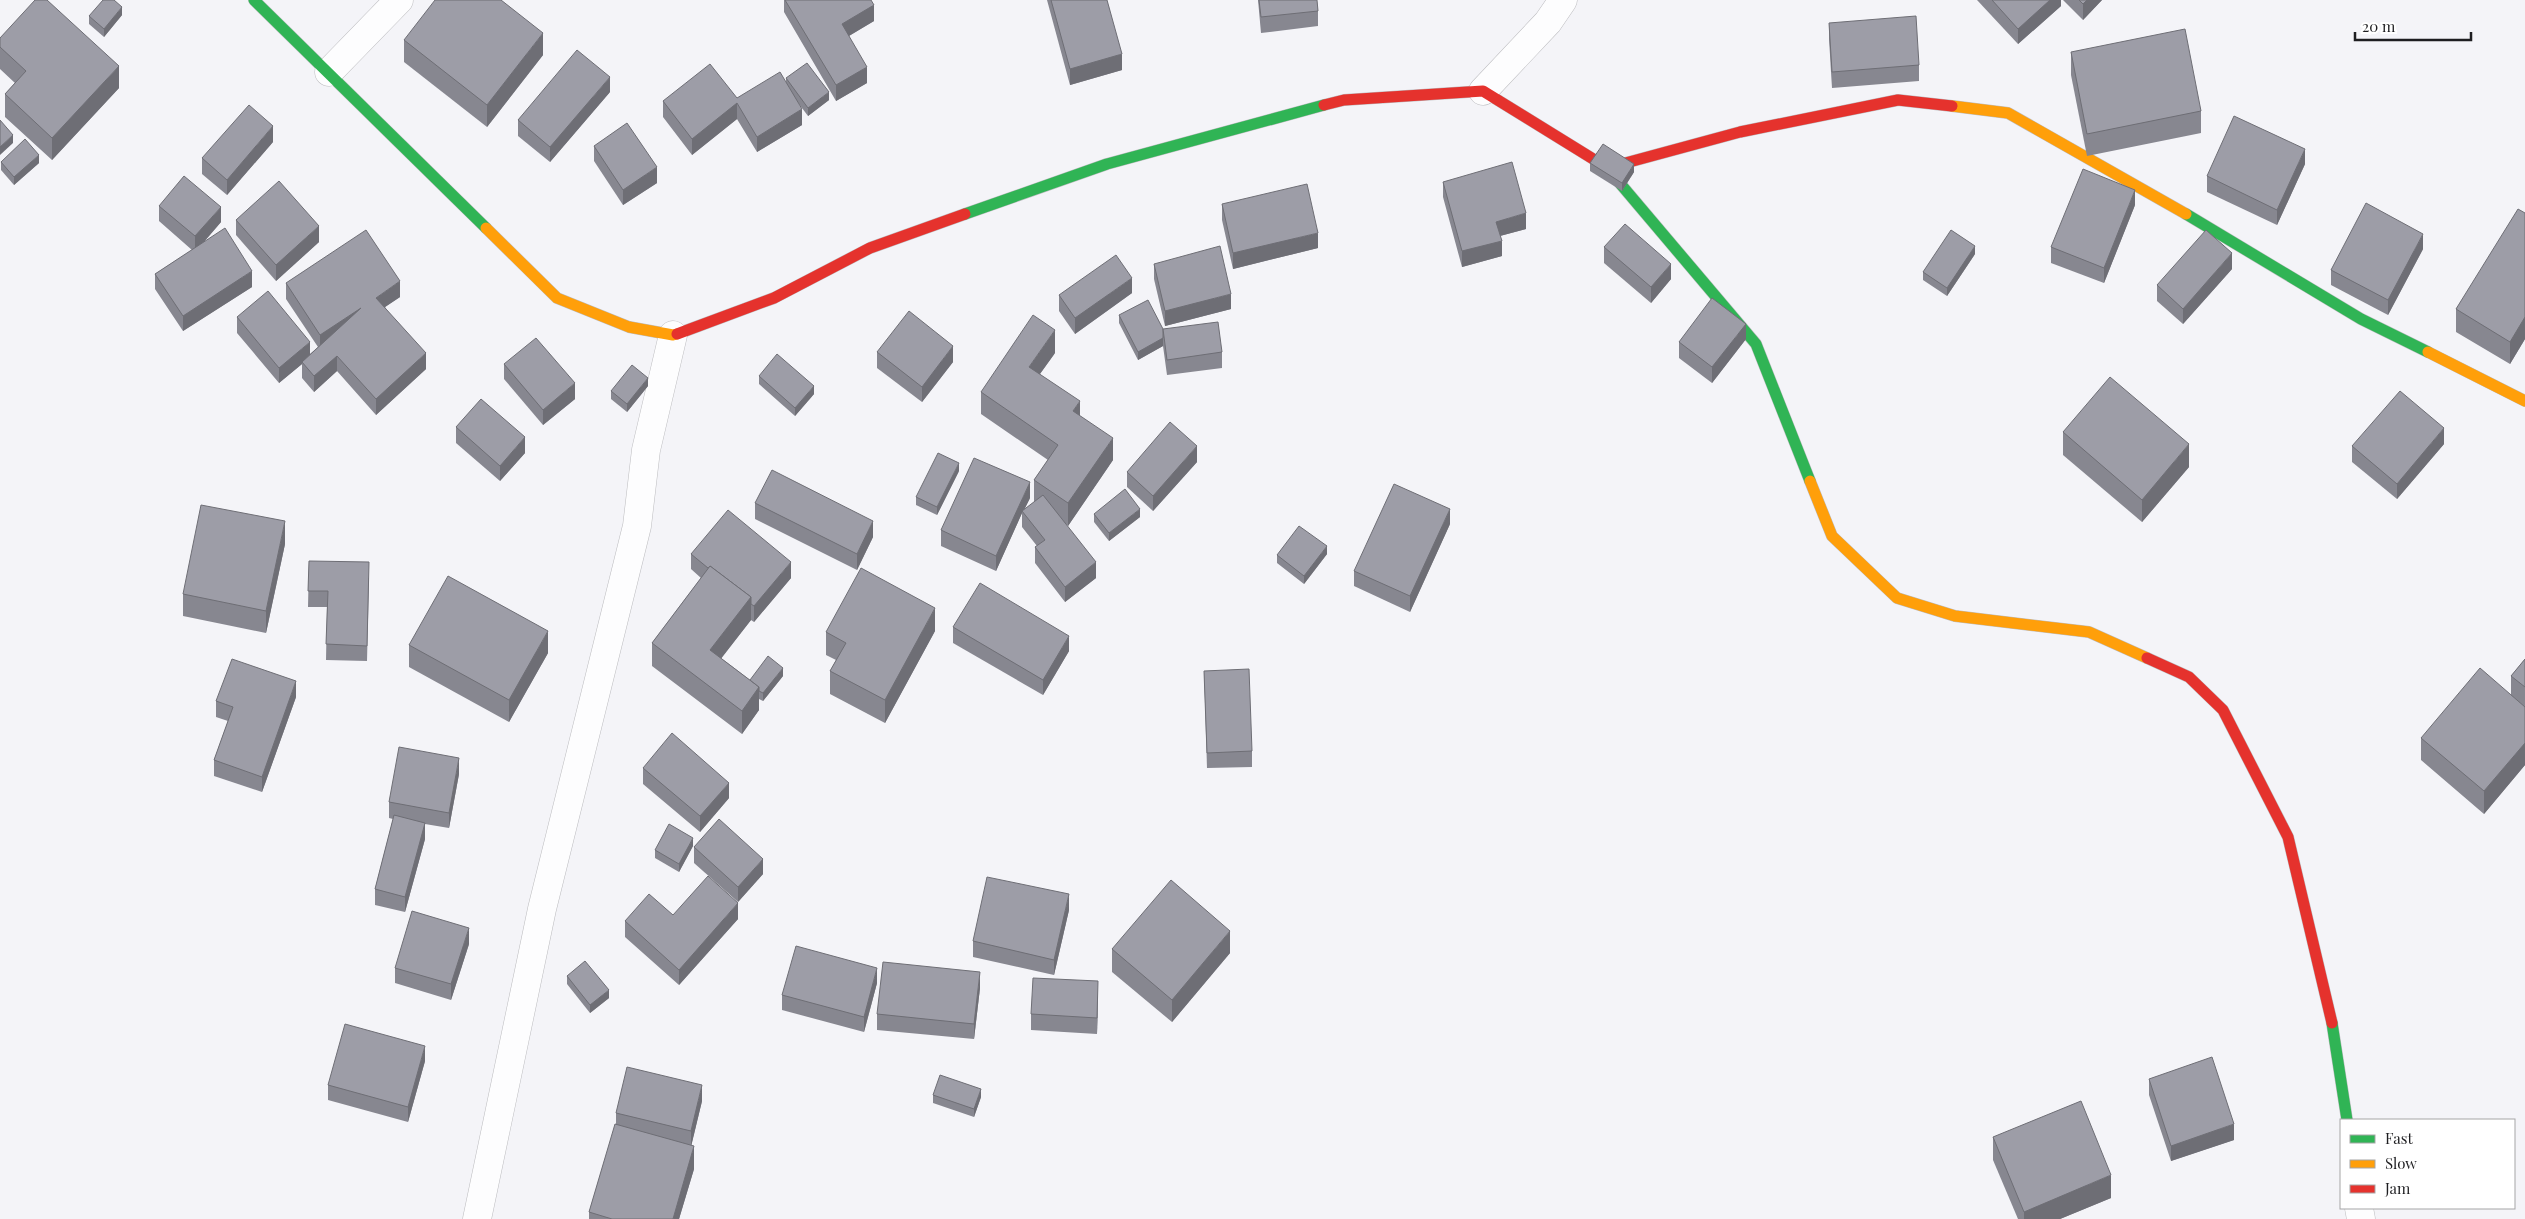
<svg xmlns="http://www.w3.org/2000/svg" width="2525" height="1219" viewBox="0 0 2525 1219" font-family="'Playfair Display',serif">
	<style>
		.lines { fill: none; stroke-linecap: round; stroke-linejoin: round }
		.street-casing { stroke: #bcbcbf; stroke-width: 29 }
		.fast-casing { stroke: #bcbcbf; stroke-width: 12 }
		.slow-casing { stroke: #bcbcbf; stroke-width: 12 }
		.jam-casing { stroke: #bcbcbf; stroke-width: 12 }
		.street { stroke: #fdfdfe; stroke-width: 28 }
		.fast { stroke: #30b455; stroke-width: 11 }
		.slow { stroke: #ff9f0a; stroke-width: 11 }
		.jam { stroke: #e5322d; stroke-width: 11 }
		.wall { fill: #878790 }
		.shaded-wall { fill: #6e6e75 }
		.building { fill: #9d9da7; stroke: #6e6e75 }
	</style>
	<rect width="100%" height="100%" fill="#f4f4f8"/>
	<g class="lines">
		<defs>
			<g id="street">
				<path d="M329 72 399 0"/>
				<path d="M1483 91 1548 22 1563 0"/>
				<path d="M2359 1208 2361 1219"/>
				<path d="M477 1219 542 909 637 526 646 450 673 335"/>
			</g>
			<g id="fast">
				<path d="M254 0 486 228"/>
				<path d="M1598 162 1607 168 1756 344 1810 481"/>
				<path d="M965 214 1107 164 1324 105"/>
				<path d="M2186 214 2361 319 2428 352"/>
				<path d="M2332 1023 2347 1120"/>
			</g>
			<g id="slow">
				<path d="M1952 106 2008 113 2186 214"/>
				<path d="M486 228 557 298 629 327 673 335 677 334"/>
				<path d="M2428 352 2525 401"/>
				<path d="M1810 481 1832 536 1897 598 1955 616 2089 632 2147 658"/>
			</g>
			<g id="jam">
				<path d="M1324 105 1344 100 1483 91 1598 162"/>
				<path d="M1607 168 1740 132 1898 100 1952 106"/>
				<path d="M677 334 774 298 870 248 965 214"/>
				<path d="M2147 658 2189 677 2223 710 2288 837 2332 1023"/>
			</g>
		</defs>
		<!-- street casing -->
		<use href="#street" class="street-casing"/>
		<!-- fast casing -->
		<use href="#fast" class="fast-casing"/>
		<!-- slow casing -->
		<use href="#slow" class="slow-casing"/>
		<!-- jam casing -->
		<use href="#jam" class="jam-casing"/>
		<!-- street -->
		<use href="#street" class="street"/>
		<!-- fast -->
		<use href="#fast" class="fast"/>
		<!-- slow -->
		<use href="#slow" class="slow"/>
		<!-- jam -->
		<use href="#jam" class="jam"/>
	</g>
	<!-- wall -->
	<g class="wall">
		<path d="M784 0H871L874 21 849 36 867 83 836 101 784 12Z"/>
		<path d="M1047 0H1107L1122 70 1070 85Z"/>
		<path d="M1258 0H1317L1318 11V26L1261 33Z"/>
		<path d="M1977 0H2061V6L2018 44Z"/>
		<path d="M2063 0H2102L2083 20Z"/>
		<path d="M122 15 104 37 89 24V16Z"/>
		<path d="M1829 23 1919 65V81L1832 88 1829 39Z"/>
		<path d="M0 38 119 88 52 160 5 117V94L15 83 0 69Z"/>
		<path d="M404 40 543 55 487 127 404 62Z"/>
		<path d="M2071 52 2201 111V133L2087 156 2071 75Z"/>
		<path d="M786 78 829 100 808 116 796 100 802 125 757 152 737 119 692 155 663 117V101L737 98 786 83Z"/>
		<path d="M610 92 550 162 518 136V120Z"/>
		<path d="M273 142 227 195 202 174V158Z"/>
		<path d="M594 146 657 183 623 205 594 161Z"/>
		<path d="M1 162 39 163 14 185 1 170Z"/>
		<path d="M1590 163 1634 172 1622 191 1590 171Z"/>
		<path d="M2305 164 2277 225 2207 192V176Z"/>
		<path d="M1443 182 1526 229 1500 236 1502 256 1462 267 1443 197Z"/>
		<path d="M1222 204 1318 248 1233 269 1222 220Z"/>
		<path d="M2135 205 2104 283 2051 263V247Z"/>
		<path d="M159 206 221 222 204 242 252 287 183 331 155 289V274L192 250 159 221Z"/>
		<path d="M2525 213V339L2510 364 2456 332V309Z"/>
		<path d="M236 220 319 242 276 281 236 235Z"/>
		<path d="M1604 247 1671 279 1651 303 1604 263Z"/>
		<path d="M2423 249 2388 315 2331 285V270Z"/>
		<path d="M1975 254 1947 296 1923 280V272Z"/>
		<path d="M1154 264 1231 309 1165 326 1154 279Z"/>
		<path d="M2232 269 2183 324 2157 301V285Z"/>
		<path d="M286 283 400 297 385 307 426 369 376 415 337 371 314 392 302 378V364L279 383 237 333V317L310 354 318 347 286 299Z"/>
		<path d="M1132 293 1075 334 1059 311V295Z"/>
		<path d="M1119 315 1163 329 1222 352V368L1167 375 1163 346 1138 360 1119 323Z"/>
		<path d="M1746 339 1712 383 1679 358V342Z"/>
		<path d="M877 352 953 362 922 402 877 368Z"/>
		<path d="M1055 353 1040 374 1080 416 1113 460 1068 526 1066 524 1096 578 1065 602 1035 563V547L1037 546 1022 527V513L996 571 941 546V530L1030 498 1024 510 1034 502V480L1048 460 981 414V392Z"/>
		<path d="M504 364 575 399 543 425 504 379Z"/>
		<path d="M759 376 814 394 795 416 759 384Z"/>
		<path d="M648 386 627 412 611 399V391Z"/>
		<path d="M456 427 525 453 500 481 456 443Z"/>
		<path d="M2063 432 2189 467 2142 522 2063 455Z"/>
		<path d="M2444 444 2397 499 2352 462V446Z"/>
		<path d="M1197 462 1153 511 1127 487V472Z"/>
		<path d="M959 471 937 515 916 505V497Z"/>
		<path d="M755 503 873 537 857 570 755 519Z"/>
		<path d="M1094 514 1140 517 1109 541 1094 522Z"/>
		<path d="M1450 524 1410 612 1354 586V571Z"/>
		<path d="M285 544 266 633 183 616V594Z"/>
		<path d="M691 554 791 578 754 622 751 620 721 658 750 680 783 676 763 701 759 699V710L742 734 652 666V643L701 578 691 569Z"/>
		<path d="M1327 554 1304 584 1277 563V555Z"/>
		<path d="M309 561 369 578 367 661 326 660 327 607H308Z"/>
		<path d="M953 627 1069 651 1043 695 953 643Z"/>
		<path d="M935 631 885 723 830 694V671L836 660 826 655V632Z"/>
		<path d="M409 645 548 653 509 722 409 667Z"/>
		<path d="M2525 659V765L2484 814 2421 760V738L2511 695V676Z"/>
		<path d="M1204 671 1252 751V767L1207 768Z"/>
		<path d="M296 697 262 792 214 776V760L228 721 216 717V701Z"/>
		<path d="M643 768 729 798 700 832 643 784Z"/>
		<path d="M459 774 449 828 425 824V839L405 912 375 905V889L393 819 389 818V802Z"/>
		<path d="M693 846 679 872 655 858V850Z"/>
		<path d="M694 847 763 874 738 902 694 863Z"/>
		<path d="M1069 910 1054 975 973 957V941Z"/>
		<path d="M673 915 738 919 679 985 625 937V921Z"/>
		<path d="M469 944 451 1000 395 983V968Z"/>
		<path d="M1112 949 1230 953 1172 1022 1112 972Z"/>
		<path d="M567 976 609 998 590 1013 567 984Z"/>
		<path d="M877 983 864 1032 782 1010V995Z"/>
		<path d="M980 988 974 1039 877 1030V1014Z"/>
		<path d="M1098 997 1097 1034 1031 1030V1014Z"/>
		<path d="M425 1061 408 1122 328 1100V1085Z"/>
		<path d="M2149 1079 2234 1140 2171 1161 2149 1095Z"/>
		<path d="M933 1095 981 1097 974 1117 933 1103Z"/>
		<path d="M702 1101 691 1146 694 1169 679 1219H589V1212L616 1124V1113Z"/>
		<path d="M1993 1137 2111 1198 2060 1219H2018L1993 1160Z"/>
	</g>
	<!-- shaded-wall -->
	<g class="shaded-wall">
		<path d="M2050 0H2061V6L2018 44V29Z"/>
		<path d="M2087 0H2102L2083 20V4Z"/>
		<path d="M874 5V21L842 40V24Z"/>
		<path d="M122 7V15L104 37V29Z"/>
		<path d="M543 33V55L487 127V105Z"/>
		<path d="M1122 54V70L1070 85V69Z"/>
		<path d="M119 66V88L52 160V138Z"/>
		<path d="M867 67V83L836 101V85Z"/>
		<path d="M610 77V92L550 162V147Z"/>
		<path d="M829 92V100L808 116V108Z"/>
		<path d="M737 103V119L692 155V139Z"/>
		<path d="M802 109V125L757 152V137Z"/>
		<path d="M273 126V142L227 195V180Z"/>
		<path d="M13 135V143L0 155V147Z"/>
		<path d="M2305 149V164L2277 225V210Z"/>
		<path d="M39 155V163L14 185V177Z"/>
		<path d="M1634 164V172L1622 191V183Z"/>
		<path d="M657 167V183L623 205V190Z"/>
		<path d="M2135 190V205L2104 283V268Z"/>
		<path d="M221 207V222L195 252V236Z"/>
		<path d="M1526 213V229L1496 237V222Z"/>
		<path d="M319 226V242L276 281V265Z"/>
		<path d="M1318 233V248L1233 269V253Z"/>
		<path d="M2423 234V249L2388 315V300Z"/>
		<path d="M1502 241V256L1462 267V251Z"/>
		<path d="M1975 246V254L1947 296V288Z"/>
		<path d="M2232 253V269L2183 324V309Z"/>
		<path d="M1671 264V279L1651 303V287Z"/>
		<path d="M252 271V287L183 331V316Z"/>
		<path d="M1132 278V293L1075 334V318Z"/>
		<path d="M400 281V297L376 313V298Z"/>
		<path d="M1231 294V309L1165 326V311Z"/>
		<path d="M361 308 320 350V335Z"/>
		<path d="M2525 317V339L2510 364V342Z"/>
		<path d="M1746 324V339L1712 383V367Z"/>
		<path d="M1055 330V353L1029 389V367Z"/>
		<path d="M1163 338V346L1138 360V352Z"/>
		<path d="M310 342V357L302 362V364L279 383V368Z"/>
		<path d="M953 346V362L922 402V387Z"/>
		<path d="M426 353V369L376 415V399Z"/>
		<path d="M337 356V371L314 392V376Z"/>
		<path d="M648 378V386L627 412V404Z"/>
		<path d="M575 383V399L543 425V410Z"/>
		<path d="M814 386V394L795 416V408Z"/>
		<path d="M1080 401V423L1073 411Z"/>
		<path d="M2444 428V444L2397 499V484Z"/>
		<path d="M525 437V453L500 481V466Z"/>
		<path d="M1113 438V460L1068 526V503Z"/>
		<path d="M2189 444V467L2142 522V500Z"/>
		<path d="M1197 446V462L1153 511V496Z"/>
		<path d="M959 463V471L937 515V507Z"/>
		<path d="M1030 482V498L1023 512 1022 511V513L996 571V556Z"/>
		<path d="M1140 509V517L1109 541V533Z"/>
		<path d="M1450 509V524L1410 612V596Z"/>
		<path d="M285 521V544L266 633V611Z"/>
		<path d="M873 521V537L857 570V554Z"/>
		<path d="M1327 546V554L1304 584V576Z"/>
		<path d="M791 562V578L754 622V606Z"/>
		<path d="M1096 562V578L1065 602V587Z"/>
		<path d="M751 597V620L710 673V650Z"/>
		<path d="M935 608V631L885 723V700Z"/>
		<path d="M548 631V653L509 722V700Z"/>
		<path d="M1069 636V651L1043 695V680Z"/>
		<path d="M783 668V676L763 701V693Z"/>
		<path d="M296 681V697L262 792V777Z"/>
		<path d="M759 687V710L742 734V711Z"/>
		<path d="M2525 743V765L2484 814V791Z"/>
		<path d="M459 758V774L449 828V813Z"/>
		<path d="M729 783V798L700 832V816Z"/>
		<path d="M425 823V839L405 912V897Z"/>
		<path d="M693 838V846L679 872V864Z"/>
		<path d="M763 859V874L738 902V887Z"/>
		<path d="M1069 894V910L1054 975V960Z"/>
		<path d="M738 903V919L679 985V970Z"/>
		<path d="M469 928V944L451 1000V984Z"/>
		<path d="M1230 931V953L1172 1022V1000Z"/>
		<path d="M877 968V983L864 1032V1017Z"/>
		<path d="M980 972V988L974 1039V1024Z"/>
		<path d="M1098 981V997L1097 1034V1018Z"/>
		<path d="M609 990V998L590 1013V1005Z"/>
		<path d="M425 1046V1061L408 1122V1107Z"/>
		<path d="M702 1085V1101L691 1147V1131Z"/>
		<path d="M981 1089V1097L974 1117V1109Z"/>
		<path d="M2234 1124V1140L2171 1161V1146Z"/>
		<path d="M694 1146V1169L679 1219H673Z"/>
		<path d="M2111 1175V1198L2060 1219H2024V1212Z"/>
	</g>
	<!-- building -->
	<g class="building">
		<path d="M35 0H47L119 66 52 138 5 94 26 71 0 47V38Z"/>
		<path d="M103 0H114L122 7 104 29 89 16Z"/>
		<path d="M435 0H501L543 33 487 105 404 40Z"/>
		<path d="M785 0H871L874 5 842 24 867 67 836 85Z"/>
		<path d="M1051 0H1107L1122 54 1070 69Z"/>
		<path d="M1259 0H1317L1318 11 1261 17Z"/>
		<path d="M1992 0H2050L2018 29Z"/>
		<path d="M2079 0H2087L2083 4Z"/>
		<path d="M1916 16 1919 65 1832 72 1829 23Z"/>
		<path d="M2185 29 2201 111 2087 134 2071 52Z"/>
		<path d="M577 50 610 77 550 147 518 120Z"/>
		<path d="M807 63 829 92 808 108 786 78Z"/>
		<path d="M710 64 737 98 780 72 802 109 757 137 737 103 692 139 663 101Z"/>
		<path d="M249 105 273 126 227 180 202 158Z"/>
		<path d="M2234 116 2305 149 2277 210 2207 176Z"/>
		<path d="M0 120 13 135 0 147Z"/>
		<path d="M627 123 657 167 623 190 594 146Z"/>
		<path d="M25 139 39 155 14 177 1 162Z"/>
		<path d="M1603 144 1634 164 1622 183 1590 163Z"/>
		<path d="M1512 162 1526 213 1496 222 1502 241 1462 251 1443 182Z"/>
		<path d="M2083 169 2135 190 2104 268 2051 247Z"/>
		<path d="M184 176 221 207 195 236 159 206Z"/>
		<path d="M279 181 319 226 276 265 236 220Z"/>
		<path d="M1307 184 1318 233 1233 253 1222 204Z"/>
		<path d="M2366 203 2423 234 2388 300 2331 270Z"/>
		<path d="M2518 209 2525 213V317L2510 342 2456 309Z"/>
		<path d="M1625 224 1671 264 1651 287 1604 247Z"/>
		<path d="M225 228 252 271 183 316 155 274Z"/>
		<path d="M366 230 400 281 376 298 426 353 376 399 337 356 314 376 302 362 361 308 320 335 286 283Z"/>
		<path d="M1951 230 1975 246 1947 288 1923 272Z"/>
		<path d="M2206 230 2232 253 2183 309 2157 285Z"/>
		<path d="M1220 246 1231 294 1165 311 1154 264Z"/>
		<path d="M1116 255 1132 278 1075 318 1059 295Z"/>
		<path d="M268 291 310 342 279 368 237 317Z"/>
		<path d="M1712 298 1746 324 1712 367 1679 342Z"/>
		<path d="M1148 300 1163 329V338L1138 352 1119 315Z"/>
		<path d="M909 311 953 346 922 387 877 352Z"/>
		<path d="M1033 315 1055 330 1029 367 1080 401 1073 411 1113 438 1068 503 1034 480 1058 445 981 392Z"/>
		<path d="M1218 322 1222 352 1167 360 1163 329Z"/>
		<path d="M536 338 575 383 543 410 504 364Z"/>
		<path d="M777 354 814 386 795 408 759 376Z"/>
		<path d="M632 365 648 378 627 404 611 391Z"/>
		<path d="M2110 377 2189 444 2142 500 2063 432Z"/>
		<path d="M2400 391 2444 428 2397 484 2352 446Z"/>
		<path d="M481 399 525 437 500 466 456 427Z"/>
		<path d="M1170 422 1197 446 1153 496 1127 472Z"/>
		<path d="M938 453 959 463 937 507 916 497Z"/>
		<path d="M974 458 1030 482 996 556 941 530Z"/>
		<path d="M772 470 873 521 857 554 755 503Z"/>
		<path d="M1394 484 1450 509 1410 596 1354 571Z"/>
		<path d="M1125 489 1140 509 1109 533 1094 514Z"/>
		<path d="M1043 495 1096 562 1065 587 1035 547 1045 540 1022 511Z"/>
		<path d="M201 505 285 521 266 611 183 594Z"/>
		<path d="M728 510 791 562 754 606 751 604V597L710 566 708 568 691 554Z"/>
		<path d="M1299 526 1327 546 1304 576 1277 555Z"/>
		<path d="M309 561 369 562 367 646 326 644 328 591H308Z"/>
		<path d="M710 566 751 597 710 650 759 687 742 711 652 643Z"/>
		<path d="M861 568 935 608 885 700 830 671 846 643 826 632Z"/>
		<path d="M448 576 548 631 509 700 409 645Z"/>
		<path d="M980 583 1069 636 1043 680 953 627Z"/>
		<path d="M768 656 783 668 763 693 759 691V687L750 680Z"/>
		<path d="M232 659 296 681 262 777 214 760 233 707 216 701Z"/>
		<path d="M2525 659V687L2511 676Z"/>
		<path d="M2480 668 2525 707V743L2484 791 2421 738Z"/>
		<path d="M1249 669 1252 751 1207 753 1204 671Z"/>
		<path d="M672 733 729 783 700 816 643 768Z"/>
		<path d="M399 747 459 758 449 813 389 802Z"/>
		<path d="M394 815 425 823 405 897 375 889Z"/>
		<path d="M719 819 763 859 738 887 694 847Z"/>
		<path d="M669 824 693 838 679 864 655 850Z"/>
		<path d="M708 876 738 903 679 970 625 921 649 894 673 915Z"/>
		<path d="M987 877 1069 894 1054 960 973 941Z"/>
		<path d="M1171 880 1230 931 1172 1000 1112 949Z"/>
		<path d="M412 911 469 928 451 984 395 968Z"/>
		<path d="M796 946 877 968 864 1017 782 995Z"/>
		<path d="M585 961 609 990 590 1005 567 976Z"/>
		<path d="M883 962 980 972 974 1024 877 1014Z"/>
		<path d="M1033 978 1098 981 1097 1018 1031 1014Z"/>
		<path d="M345 1024 425 1046 408 1107 328 1085Z"/>
		<path d="M2212 1057 2234 1124 2171 1146 2149 1079Z"/>
		<path d="M627 1067 702 1085 691 1131 616 1113Z"/>
		<path d="M940 1075 981 1089 974 1109 933 1095Z"/>
		<path d="M2081 1101 2111 1175 2024 1212 1993 1137Z"/>
		<path d="M615 1124 694 1146 673 1219H612L589 1212Z"/>
	</g>
	<!-- legend -->
	<rect x="2340" y="1119" width="175" height="90" fill="#ffffff" stroke="#a5a5a6"/>
	<rect x="2350" y="1135" width="25" height="8" fill="#30b455" stroke="#a5a5a6"/>
	<text x="2385" y="1144" font-size="15" fill="#1e1e21">Fast</text>
	<rect x="2350" y="1160" width="25" height="8" fill="#ff9f0a" stroke="#a5a5a6"/>
	<text x="2385" y="1169" font-size="15" fill="#1e1e21">Slow</text>
	<rect x="2350" y="1185" width="25" height="8" fill="#e5322d" stroke="#a5a5a6"/>
	<text x="2385" y="1194" font-size="15" fill="#1e1e21">Jam</text>
	<!-- scale -->
	<path d="M2355 32v8h116v-8" fill="none" stroke="#1e1e21" stroke-width="2.5"/>
	<text x="2362" y="32" font-size="15" fill="#1e1e21" stroke="#ffffff" stroke-width="4" paint-order="stroke">20 m</text>
</svg>
